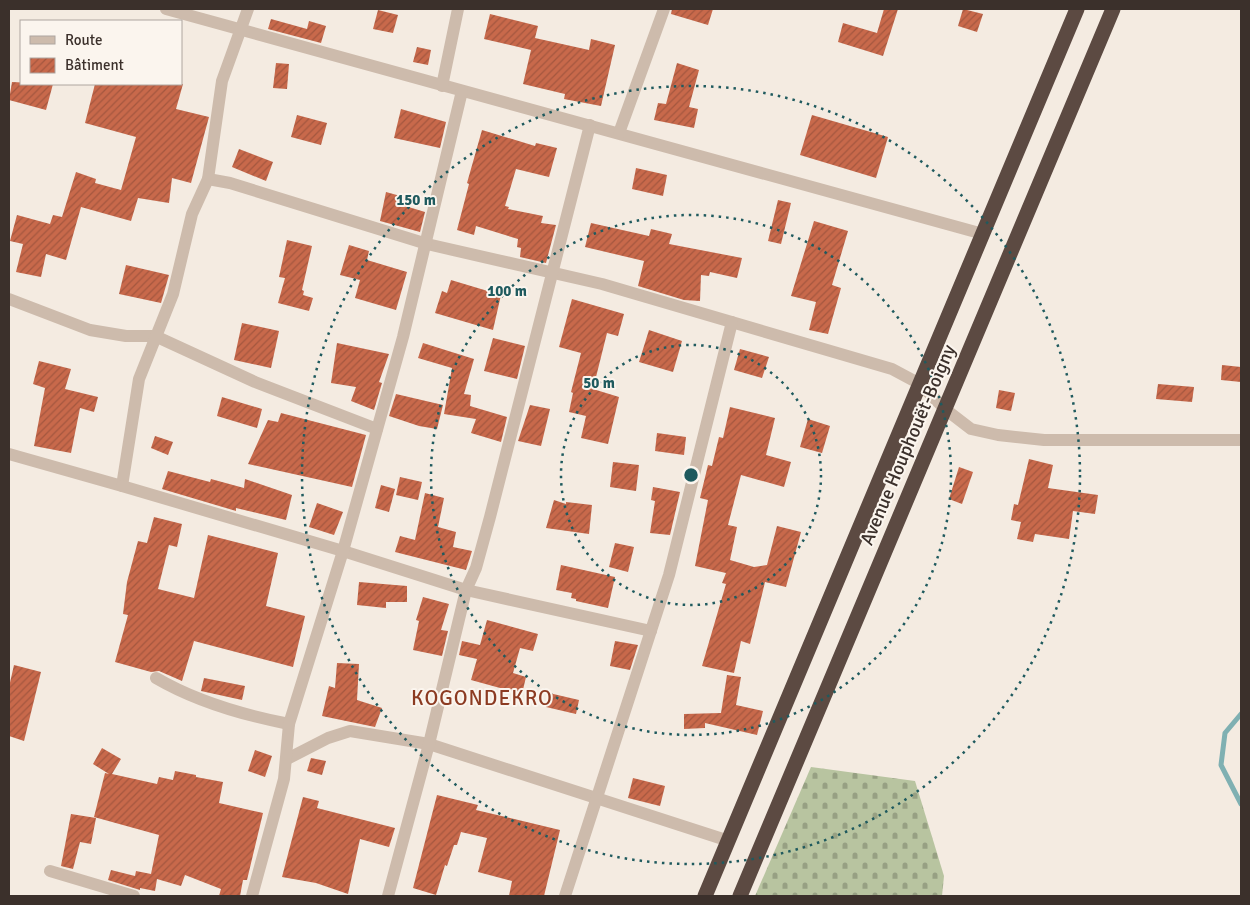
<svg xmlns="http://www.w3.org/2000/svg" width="1250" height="905" viewBox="0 0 1250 905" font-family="Signika,sans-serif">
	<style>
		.cemetery { fill: url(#cemetery-stones) }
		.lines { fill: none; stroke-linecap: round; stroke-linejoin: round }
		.stream { stroke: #7fb0b2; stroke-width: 5 }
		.building { fill: url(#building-hatch) }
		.minor { stroke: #cdbbac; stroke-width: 12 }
		.highway { stroke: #5c4a42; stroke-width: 15 }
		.ring { fill: none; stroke: #1f5a5e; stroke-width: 2.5; stroke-dasharray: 2.5 5 }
		.labels { text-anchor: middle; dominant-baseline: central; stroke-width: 4; stroke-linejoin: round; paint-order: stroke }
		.street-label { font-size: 19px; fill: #3b302b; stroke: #fbf5ee }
		.quarter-label { font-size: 21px; letter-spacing: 1px; fill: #8c3b22; stroke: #fbf5ee }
		.centre { fill: #1f5a5e; stroke: #fbf5ee; stroke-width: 2.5 }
		.ring-label { font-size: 15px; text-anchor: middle; font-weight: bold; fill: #1f5a5e; stroke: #fbf5ee; stroke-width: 4; stroke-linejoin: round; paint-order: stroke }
	</style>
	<defs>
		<pattern id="cemetery-stones" width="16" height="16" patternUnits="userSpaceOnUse" patternTransform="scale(1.25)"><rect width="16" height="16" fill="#b8c4a0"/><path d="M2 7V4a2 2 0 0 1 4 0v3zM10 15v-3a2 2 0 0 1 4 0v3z" fill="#97a083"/></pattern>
		<pattern id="building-hatch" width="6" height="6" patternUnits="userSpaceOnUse" patternTransform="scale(1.25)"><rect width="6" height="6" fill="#c8694b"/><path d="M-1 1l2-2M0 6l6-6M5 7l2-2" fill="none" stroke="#a4573f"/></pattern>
	</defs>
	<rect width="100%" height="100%" fill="#f4ebe1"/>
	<!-- cemetery -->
	<path class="cemetery" d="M811 767 915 781 944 876 942 896H755Z"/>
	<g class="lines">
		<!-- stream -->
		<path class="stream" d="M1241 714 1225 733 1221 765 1241 804"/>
	</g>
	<!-- building -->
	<g class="building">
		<path d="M672 9H713L708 25 671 14Z"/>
		<path d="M884 9H898L883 56 838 42 843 23 877 33Z"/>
		<path d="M963 9 983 14 977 32 958 26Z"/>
		<path d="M378 10 398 15 393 33 373 29Z"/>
		<path d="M490 14 538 26 535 38 589 50 591 39 615 45 601 106 564 99 565 94 523 84 531 50 484 39Z"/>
		<path d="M271 19 307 29 309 21 326 26 321 43 268 29Z"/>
		<path d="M417 47 431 50 428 65 413 62Z"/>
		<path d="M276 63 289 64 287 89 273 88Z"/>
		<path d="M677 63 699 70 689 107 698 109 694 128 654 120 658 103 666 104Z"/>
		<path d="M12 82 53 84 46 110 9 100Z"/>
		<path d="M95 84H183L176 109 209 117 191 183 172 178 169 203 138 198 131 221 81 207 66 260 46 254 41 277 16 272 23 244 10 241 17 215 50 224 53 215 62 217 76 172 96 179 95 183 121 190 136 137 85 123Z"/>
		<path d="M401 109 446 122 440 148 394 138Z"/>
		<path d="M297 115 327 123 321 145 291 137Z"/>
		<path d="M812 115 888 137 876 178 800 155Z"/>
		<path d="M482 130 535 146 536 143 557 148 549 177 516 169 505 206 509 207 508 209 543 216 541 223 556 225 546 263 520 257 521 248 517 247 518 239 476 226 474 235 457 230 469 184 467 183Z"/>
		<path d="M239 149 273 162 266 181 232 167Z"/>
		<path d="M636 168 667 175 663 196 632 189Z"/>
		<path d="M386 192 404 197 402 205 425 212 420 232 380 221Z"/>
		<path d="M778 200 791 203 781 244 768 241Z"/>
		<path d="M814 221 848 231 832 285 841 288 828 334 809 330 816 302 791 296Z"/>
		<path d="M591 223 649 236 651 229 672 234 669 244 742 258 737 278 710 272 709 276 701 275 700 301 684 300 638 286 644 261 585 247Z"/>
		<path d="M287 240 312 246 302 290 304 291 303 295 313 298 309 311 278 303 285 278 279 277Z"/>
		<path d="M349 245 369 251 367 260 407 272 396 310 355 298 360 280 340 275Z"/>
		<path d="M126 265 169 275 161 303 119 294Z"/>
		<path d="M451 280 501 295 493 330 435 313 442 291 447 293Z"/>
		<path d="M572 299 624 314 618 336 607 333 593 389 619 397 608 444 581 438 586 416 569 412 573 393 571 392 581 353 559 347Z"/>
		<path d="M242 323 279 331 271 368 234 360Z"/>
		<path d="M649 330 682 341 673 372 639 362Z"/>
		<path d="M493 338 525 346 517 379 484 371Z"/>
		<path d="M337 343 389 354 379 382 382 383 374 410 351 401 356 387 331 383Z"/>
		<path d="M423 343 474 359 464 394 471 395 470 406 507 417 501 442 471 433 476 419 444 414 452 368 418 358Z"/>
		<path d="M740 349 769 357 762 378 734 370Z"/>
		<path d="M39 361 71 369 65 389 98 397 94 412 80 408 71 453 34 446 45 388 33 384Z"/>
		<path d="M1222 365 1241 367V382L1221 380Z"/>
		<path d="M1158 384 1194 387 1192 402 1156 399Z"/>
		<path d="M999 390 1015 393 1011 411 996 408Z"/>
		<path d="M396 394 443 405 437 429 419 426 389 416Z"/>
		<path d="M222 397 262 409 257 428 217 416Z"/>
		<path d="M530 405 550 409 541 446 518 441Z"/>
		<path d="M730 407 775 418 766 455 791 462 784 487 741 475 728 525 737 527 730 560 754 567 767 565 777 526 801 532 786 587 765 582 750 644 741 641 734 673 702 666 726 584 722 583 726 573 695 566 708 500 700 498 708 465 712 466 719 437 723 438Z"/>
		<path d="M281 413 366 435 352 487 248 464 268 420 278 422Z"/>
		<path d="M808 419 830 426 822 453 800 447Z"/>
		<path d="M657 433 686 437 684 455 655 451Z"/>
		<path d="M155 436 173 442 168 455 151 448Z"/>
		<path d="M1029 459 1053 465 1048 488 1098 495 1095 514 1073 511 1069 539 1035 534 1033 542 1017 539 1021 522 1011 520 1014 504 1018 505Z"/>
		<path d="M613 462 639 465 636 491 610 487Z"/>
		<path d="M959 467 973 472 962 504 949 499Z"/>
		<path d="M168 471 210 482 211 479 244 488 245 479 292 495 286 520 236 508V511L162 489Z"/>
		<path d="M400 477 422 482 418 500 396 495Z"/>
		<path d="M381 485 395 489 389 512 375 508Z"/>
		<path d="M653 487 680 492 670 535 650 533 655 501 651 500Z"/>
		<path d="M425 493 444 498 438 527 456 532 453 547 472 551 466 570 395 552 400 536 415 540Z"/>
		<path d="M554 500 566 504V502L592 505 589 534 546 528Z"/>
		<path d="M317 503 343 512 334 535 309 527Z"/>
		<path d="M154 517 182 524 177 547 169 545 158 589 194 598 208 535 278 553 266 606 305 616 293 667 194 641 182 681 159 671 151 672 115 662 128 615 123 614 127 582 138 541 147 543Z"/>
		<path d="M615 543 634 547 628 572 609 567Z"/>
		<path d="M561 565 615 577 608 608 576 601V599L571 598 572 593 556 590Z"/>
		<path d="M359 582 407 586V602H386V608L357 605Z"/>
		<path d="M423 597 449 604 441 630 448 631 442 656 413 650 419 621 416 620Z"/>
		<path d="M487 620 538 634 533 651 520 648 513 673 526 677 522 694 471 680 477 659 459 655 462 641 480 645Z"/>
		<path d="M615 641 638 645 630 670 610 666Z"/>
		<path d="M337 663 359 664 357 700 382 708 375 727 322 716 329 686 335 688Z"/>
		<path d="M14 665 41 672 24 741 9 736V687Z"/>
		<path d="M727 675 741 677 736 705 763 711 757 735 705 723V728L684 729V714L721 713Z"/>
		<path d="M204 678 245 686 242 700 201 691Z"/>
		<path d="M549 693 579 700 576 714 546 707Z"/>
		<path d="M102 748 121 759 112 774 157 784 159 777 173 780 175 771 196 775V777L223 782 219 803 263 813 247 880H243L240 896H219L221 889 185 875 181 886 157 879 155 891 140 888V890L108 880 111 870 135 876 136 871 151 874 159 835 94 817 105 773 109 774 93 764Z"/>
		<path d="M255 750 272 756 265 777 248 771Z"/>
		<path d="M311 758 326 761 322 775 307 771Z"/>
		<path d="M633 778 665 786 660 806 628 798Z"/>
		<path d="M437 795 478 805 476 810 560 830 544 896H509L512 881 478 872 487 838 461 832 457 845H454L447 866 445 865 436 895 413 888Z"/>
		<path d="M303 797 319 801 317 808 395 828 389 847 360 839 348 894 316 883 282 877Z"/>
		<path d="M71 814 96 818 91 844 80 842 73 869 61 866Z"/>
	</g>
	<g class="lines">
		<!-- minor -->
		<g class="minor">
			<path d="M166 9 983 234"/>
			<path d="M442 86 458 9"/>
			<path d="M619 133 664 9"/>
			<path d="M208 179 230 183 427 244 602 284 892 369 920 384 945 409 971 429 998 435 1044 440H1241"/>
			<path d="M9 299 90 330 126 336H155L255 382 377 429"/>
			<path d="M9 454 122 486 139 379 173 294 192 214 208 179 222 81 248 9"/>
			<path d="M122 486 343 551 466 590 651 631"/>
			<path d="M156 678C197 702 243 715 289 724"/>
			<path d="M287 759 328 738 350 731 429 744 729 841"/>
			<path d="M50 871 134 896"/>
			<path d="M252 896 284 779 289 724 343 551 403 337 462 91"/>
			<path d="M388 896 429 744 466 590 476 568 490 517 590 125"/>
			<path d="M565 896 669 575 732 322"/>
		</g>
		<!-- highway -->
		<g class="highway">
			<path d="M705 896 1077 9"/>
			<path d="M740 896 1113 9"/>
		</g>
	</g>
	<!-- distance rings -->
	<g class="ring">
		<circle cx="691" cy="475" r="130"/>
		<circle cx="691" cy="475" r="260"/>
		<circle cx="691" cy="475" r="389"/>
	</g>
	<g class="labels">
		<!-- street labels -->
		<g class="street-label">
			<text transform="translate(908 445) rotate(-67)">Avenue Houphouët-Boigny</text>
		</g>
		<!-- quarter labels -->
		<g class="quarter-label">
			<text x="482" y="698">KOGONDEKRO</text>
		</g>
	</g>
	<circle cx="691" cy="475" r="8" class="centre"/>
	<g class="ring-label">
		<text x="416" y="205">150 m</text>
		<text x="507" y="296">100 m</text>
		<text x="599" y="388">50 m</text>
	</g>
	<!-- border -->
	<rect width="1250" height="905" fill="none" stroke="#3b302b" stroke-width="20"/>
	<!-- legend -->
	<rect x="20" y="20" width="162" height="65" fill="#fbf5ee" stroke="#aea6a0"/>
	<rect x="30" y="36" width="25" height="8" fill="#cdbbac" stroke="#aea6a0"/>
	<text x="65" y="45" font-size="15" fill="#3b302b">Route</text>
	<rect x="30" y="58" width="25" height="15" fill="url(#building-hatch)" stroke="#aea6a0"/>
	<text x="65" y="70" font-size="15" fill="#3b302b">Bâtiment</text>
</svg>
